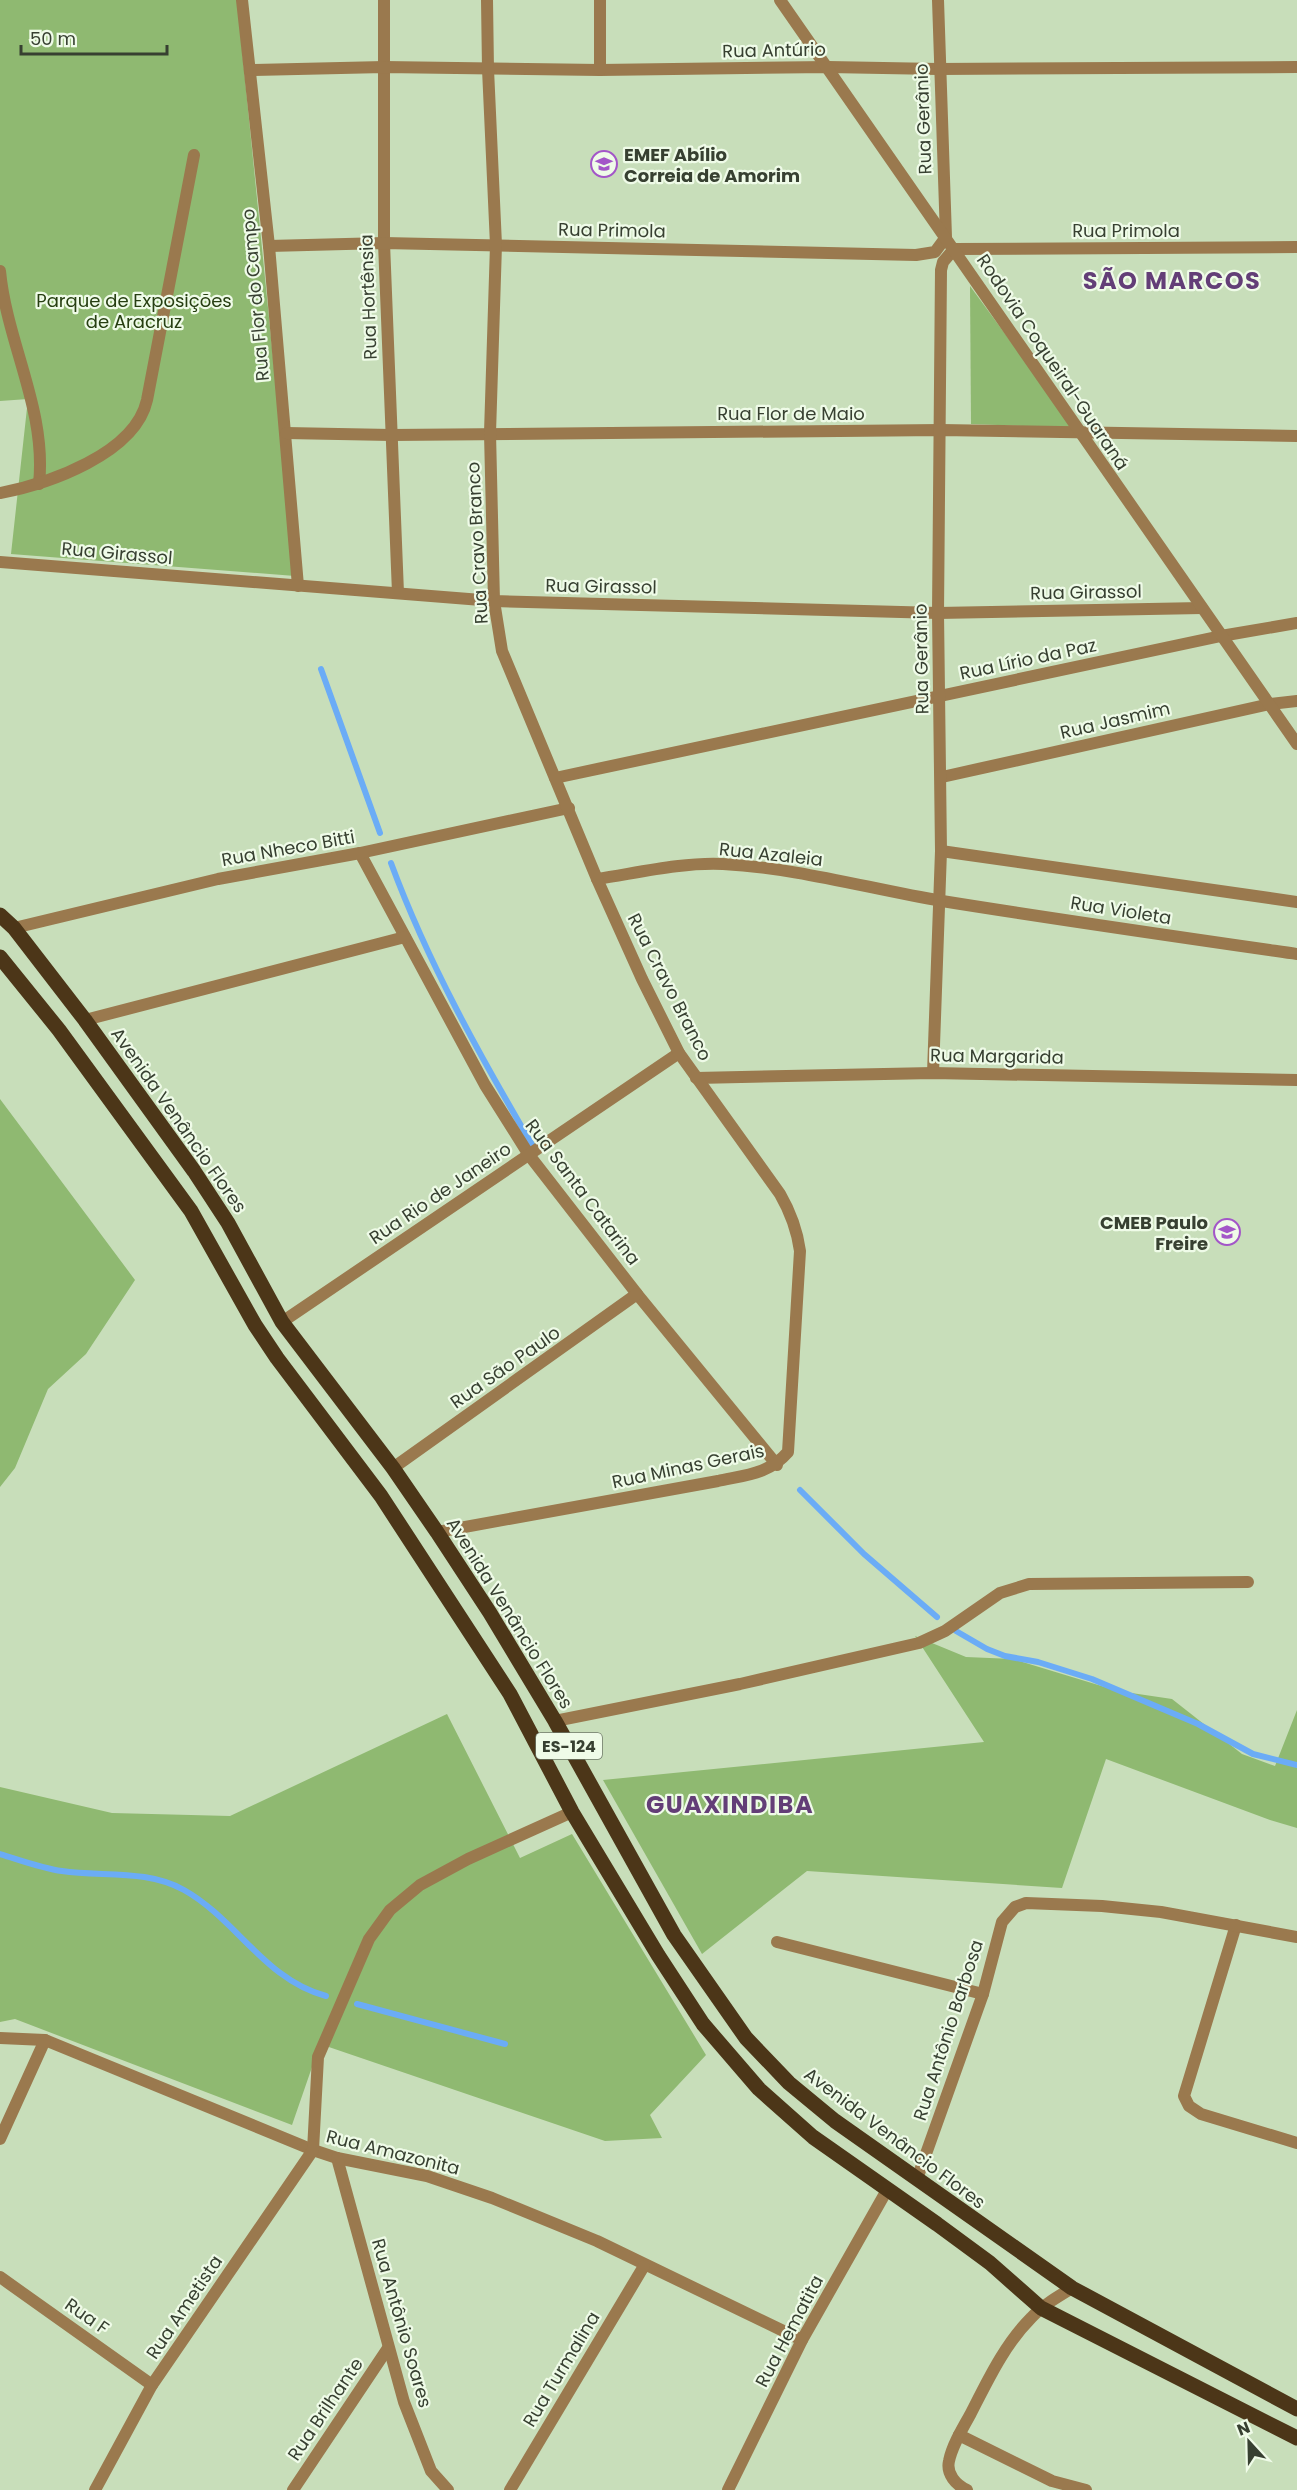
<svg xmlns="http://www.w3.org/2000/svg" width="1297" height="2490" viewBox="0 0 1297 2490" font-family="Poppins,sans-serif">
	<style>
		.green { fill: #8fb971 }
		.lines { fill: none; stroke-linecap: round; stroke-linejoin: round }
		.stream { stroke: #6bacf6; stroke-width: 6 }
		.service { stroke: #9a794e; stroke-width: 12 }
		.minor { stroke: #9a794e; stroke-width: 12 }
		.tertiary { stroke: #9a794e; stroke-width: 12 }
		.primary { stroke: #4c3618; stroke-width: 15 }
		.labels { text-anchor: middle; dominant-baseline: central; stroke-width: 4.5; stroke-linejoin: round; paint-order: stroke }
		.shield { fill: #effbe8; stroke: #6e7868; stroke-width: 1.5 }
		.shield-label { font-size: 16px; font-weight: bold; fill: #374031 }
		.street-label { font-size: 18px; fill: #374031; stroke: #effbe8 }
		.poi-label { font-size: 18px; font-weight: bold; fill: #374031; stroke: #effbe8; text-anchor: start }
		.park-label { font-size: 18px; fill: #273f12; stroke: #effbe8 }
		.district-label { font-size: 24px; font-weight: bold; letter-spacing: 1.5px; fill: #633e77; stroke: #effbe8 }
	</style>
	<rect width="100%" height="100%" fill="#c8deba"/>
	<!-- green -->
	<g class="green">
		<path d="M0 0H237L295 576 11 554 28 399 0 401Z"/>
		<path d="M970 286 1074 428 971 424Z"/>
		<path d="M0 1099 135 1280 86 1354 48 1389 15 1468 0 1487Z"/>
		<path d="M915 1636 966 1657 1013 1659 1118 1691 1172 1699 1242 1754 1275 1766 1297 1710V1828L1270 1820 1106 1759 1062 1888 807 1871 702 1954 603 1780 984 1742Z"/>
		<path d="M447 1714 520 1858 572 1834 706 2055 650 2115 662 2138 605 2141 320 2044 292 2125 15 2019 0 2022V1787L112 1813 230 1816Z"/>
	</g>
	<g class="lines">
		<!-- stream -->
		<g class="stream">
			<path d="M321 669 380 833"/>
			<path d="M391 863C428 963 480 1056 534 1148"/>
			<path d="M800 1490 864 1554 937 1617"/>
			<path d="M956 1631 987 1649 1005 1656 1038 1662 1092 1679 1198 1724 1253 1754 1297 1765"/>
			<path d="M0 1854C20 1860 41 1868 62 1871 102 1877 147 1869 184 1890 236 1919 265 1980 326 1996"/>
			<path d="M357 2004 505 2044"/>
		</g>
		<!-- service -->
		<g class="service">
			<path d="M0 271C7 344 47 410 39 484"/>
			<path d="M0 493C48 484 135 454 147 400L194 155"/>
			<path d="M959 2435 1052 2481 1086 2490"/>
		</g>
		<!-- minor -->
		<g class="minor">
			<path d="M242 0 269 246 298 586"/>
			<path d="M384 0V243L398 593"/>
			<path d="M250 70 384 67 600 70 828 67 938 69 1297 67"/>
			<path d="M600 70V0"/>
			<path d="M269 246 384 243 916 255 935 252 946 237 938 0"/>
			<path d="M286 433 391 435 941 430 1297 436"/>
			<path d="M0 562 494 601 938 613 1202 608"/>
			<path d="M942 777 1270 704 1297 701"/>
			<path d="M555 778 1221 636 1297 623"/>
			<path d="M941 851 1297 902"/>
			<path d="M360 853 485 1085 529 1155 637 1294 777 1465"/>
			<path d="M597 879C637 873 683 862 723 864 797 868 870 889 942 901 1060 920 1179 937 1297 954"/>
			<path d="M14 928 218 879 360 853 569 808"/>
			<path d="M85 1020 405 937"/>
			<path d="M933 1073 941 851 938 613 941 270 943 262 954 249 1297 247"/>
			<path d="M696 1078 933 1073 1297 1080"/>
			<path d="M282 1322 679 1053"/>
			<path d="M393 1468 637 1294"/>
			<path d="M437 1532 718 1481C746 1475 769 1474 788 1452L800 1251C797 1229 791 1213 780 1194L679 1053 642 979 597 879 502 651 494 601 490 433 496 245 488 69 487 0"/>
			<path d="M555 1721 740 1684 919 1643 945 1631 1000 1593 1029 1584 1248 1582"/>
			<path d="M1236 1925 1184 2096 1189 2106 1201 2114 1297 2143"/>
			<path d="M777 1942 983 1994"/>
			<path d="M0 2038 45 2040 313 2150 337 2158 427 2176 492 2198 597 2241 802 2340"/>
			<path d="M0 2139 45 2040"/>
			<path d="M337 2158 404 2402 431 2471 448 2490"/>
			<path d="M917 2179 983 1994 1002 1922 1015 1907 1026 1903 1102 1906 1161 1912 1297 1937"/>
			<path d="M0 2277 152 2385"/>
			<path d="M95 2490 152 2385 313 2150 318 2057 369 1939 390 1910 420 1885 468 1859 572 1812"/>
			<path d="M293 2490 388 2348"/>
			<path d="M510 2490 644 2266"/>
			<path d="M728 2490 802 2340 887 2190"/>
			<path d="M967 2490C956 2485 946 2474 949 2461 952 2446 962 2429 970 2415 987 2382 1004 2345 1031 2318 1042 2306 1057 2297 1072 2288"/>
		</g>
		<!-- tertiary -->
		<path class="tertiary" d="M780 0 1297 744"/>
		<!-- primary -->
		<g class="primary">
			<path d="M0 915 14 928 85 1020 194 1171 228 1223 282 1322 393 1468 437 1532 490 1613 555 1721 674 1935 746 2038 789 2083 835 2121 1072 2288 1297 2409"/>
			<path d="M0 957 59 1030 191 1211 255 1325 277 1358 381 1496 510 1694 572 1812 658 1955 703 2024 759 2089 813 2137 937 2224 990 2263 1041 2308 1297 2438"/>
		</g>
	</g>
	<!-- icons -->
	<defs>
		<symbol id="school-ring" viewBox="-11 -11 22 22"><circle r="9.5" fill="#effbe8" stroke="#a356c8" stroke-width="1.5"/><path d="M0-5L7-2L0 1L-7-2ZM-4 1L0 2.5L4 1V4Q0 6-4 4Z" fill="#a356c8"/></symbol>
	</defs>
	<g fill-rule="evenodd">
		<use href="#school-ring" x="589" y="149" width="30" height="30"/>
		<use href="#school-ring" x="1212" y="1217" width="30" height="30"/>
	</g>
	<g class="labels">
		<!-- shield labels -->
		<rect class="shield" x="536" y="1733" width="66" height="26" rx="4.5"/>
		<g class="shield-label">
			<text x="569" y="1746">ES-124</text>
		</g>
		<!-- street labels -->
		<g class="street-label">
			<text transform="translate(774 50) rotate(-1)">Rua Antúrio</text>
			<text transform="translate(923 119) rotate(-92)">Rua Gerânio</text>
			<text transform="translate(612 230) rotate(1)">Rua Primola</text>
			<text x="1126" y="230">Rua Primola</text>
			<text transform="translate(255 295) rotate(-95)">Rua Flor do Campo</text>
			<text transform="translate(368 297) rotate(-92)">Rua Hortênsia</text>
			<text transform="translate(1053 362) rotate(56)">Rodovia Coqueiral-Guaraná</text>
			<text x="791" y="413">Rua Flor de Maio</text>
			<text transform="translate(477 543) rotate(-93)">Rua Cravo Branco</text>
			<text transform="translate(117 553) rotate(5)">Rua Girassol</text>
			<text transform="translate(601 586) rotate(1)">Rua Girassol</text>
			<text transform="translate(1086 592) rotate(-1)">Rua Girassol</text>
			<text transform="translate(921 659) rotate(-91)">Rua Gerânio</text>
			<text transform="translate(1028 659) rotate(-12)">Rua Lírio da Paz</text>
			<text transform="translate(1115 720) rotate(-13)">Rua Jasmim</text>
			<text transform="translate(288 848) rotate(-10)">Rua Nheco Bitti</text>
			<text transform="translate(771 854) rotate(6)">Rua Azaleia</text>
			<text transform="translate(1121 910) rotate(9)">Rua Violeta</text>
			<text transform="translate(670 987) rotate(63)">Rua Cravo Branco</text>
			<text transform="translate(997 1056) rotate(1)">Rua Margarida</text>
			<text transform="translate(179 1120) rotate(55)">Avenida Venâncio Flores</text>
			<text transform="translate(583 1192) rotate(53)">Rua Santa Catarina</text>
			<text transform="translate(440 1193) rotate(-34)">Rua Rio de Janeiro</text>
			<text transform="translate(505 1367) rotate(-35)">Rua São Paulo</text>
			<text transform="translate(688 1466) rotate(-12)">Rua Minas Gerais</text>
			<text transform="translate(510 1613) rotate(58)">Avenida Venâncio Flores</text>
			<text transform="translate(948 2030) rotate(-72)">Rua Antônio Barbosa</text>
			<text transform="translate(895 2138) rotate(37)">Avenida Venâncio Flores</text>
			<text transform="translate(393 2152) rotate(14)">Rua Amazonita</text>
			<text transform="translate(184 2307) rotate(-56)">Rua Ametista</text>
			<text transform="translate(87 2316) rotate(35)">Rua F</text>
			<text transform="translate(402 2323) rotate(74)">Rua Antônio Soares</text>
			<text transform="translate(789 2331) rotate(-62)">Rua Hematita</text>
			<text transform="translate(561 2369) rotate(-59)">Rua Turmalina</text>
			<text transform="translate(325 2409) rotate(-56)">Rua Brilhante</text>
		</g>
		<!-- poi labels -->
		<g class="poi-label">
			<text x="624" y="154">EMEF Abílio<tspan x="624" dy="21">Correia de Amorim</tspan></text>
			<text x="1208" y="1222" text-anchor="end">CMEB Paulo<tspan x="1208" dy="21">Freire</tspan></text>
		</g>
		<!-- park labels -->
		<g class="park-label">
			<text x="134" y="300">Parque de Exposições<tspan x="134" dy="21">de Aracruz</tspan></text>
		</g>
		<!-- district labels -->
		<g class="district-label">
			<text x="1172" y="280">SÃO MARCOS</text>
			<text x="730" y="1804">GUAXINDIBA</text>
		</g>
	</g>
	<!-- north arrow -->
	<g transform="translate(1249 2442) rotate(338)" stroke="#effbe8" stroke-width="4.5" paint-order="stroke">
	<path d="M0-4.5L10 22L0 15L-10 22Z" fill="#374031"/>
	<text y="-9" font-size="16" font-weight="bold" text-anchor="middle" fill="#374031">N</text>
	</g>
	<!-- scale -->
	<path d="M21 45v9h146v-9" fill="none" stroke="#374031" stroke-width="3"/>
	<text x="30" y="45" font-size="18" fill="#374031" stroke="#effbe8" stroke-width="4.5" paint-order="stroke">50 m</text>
</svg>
